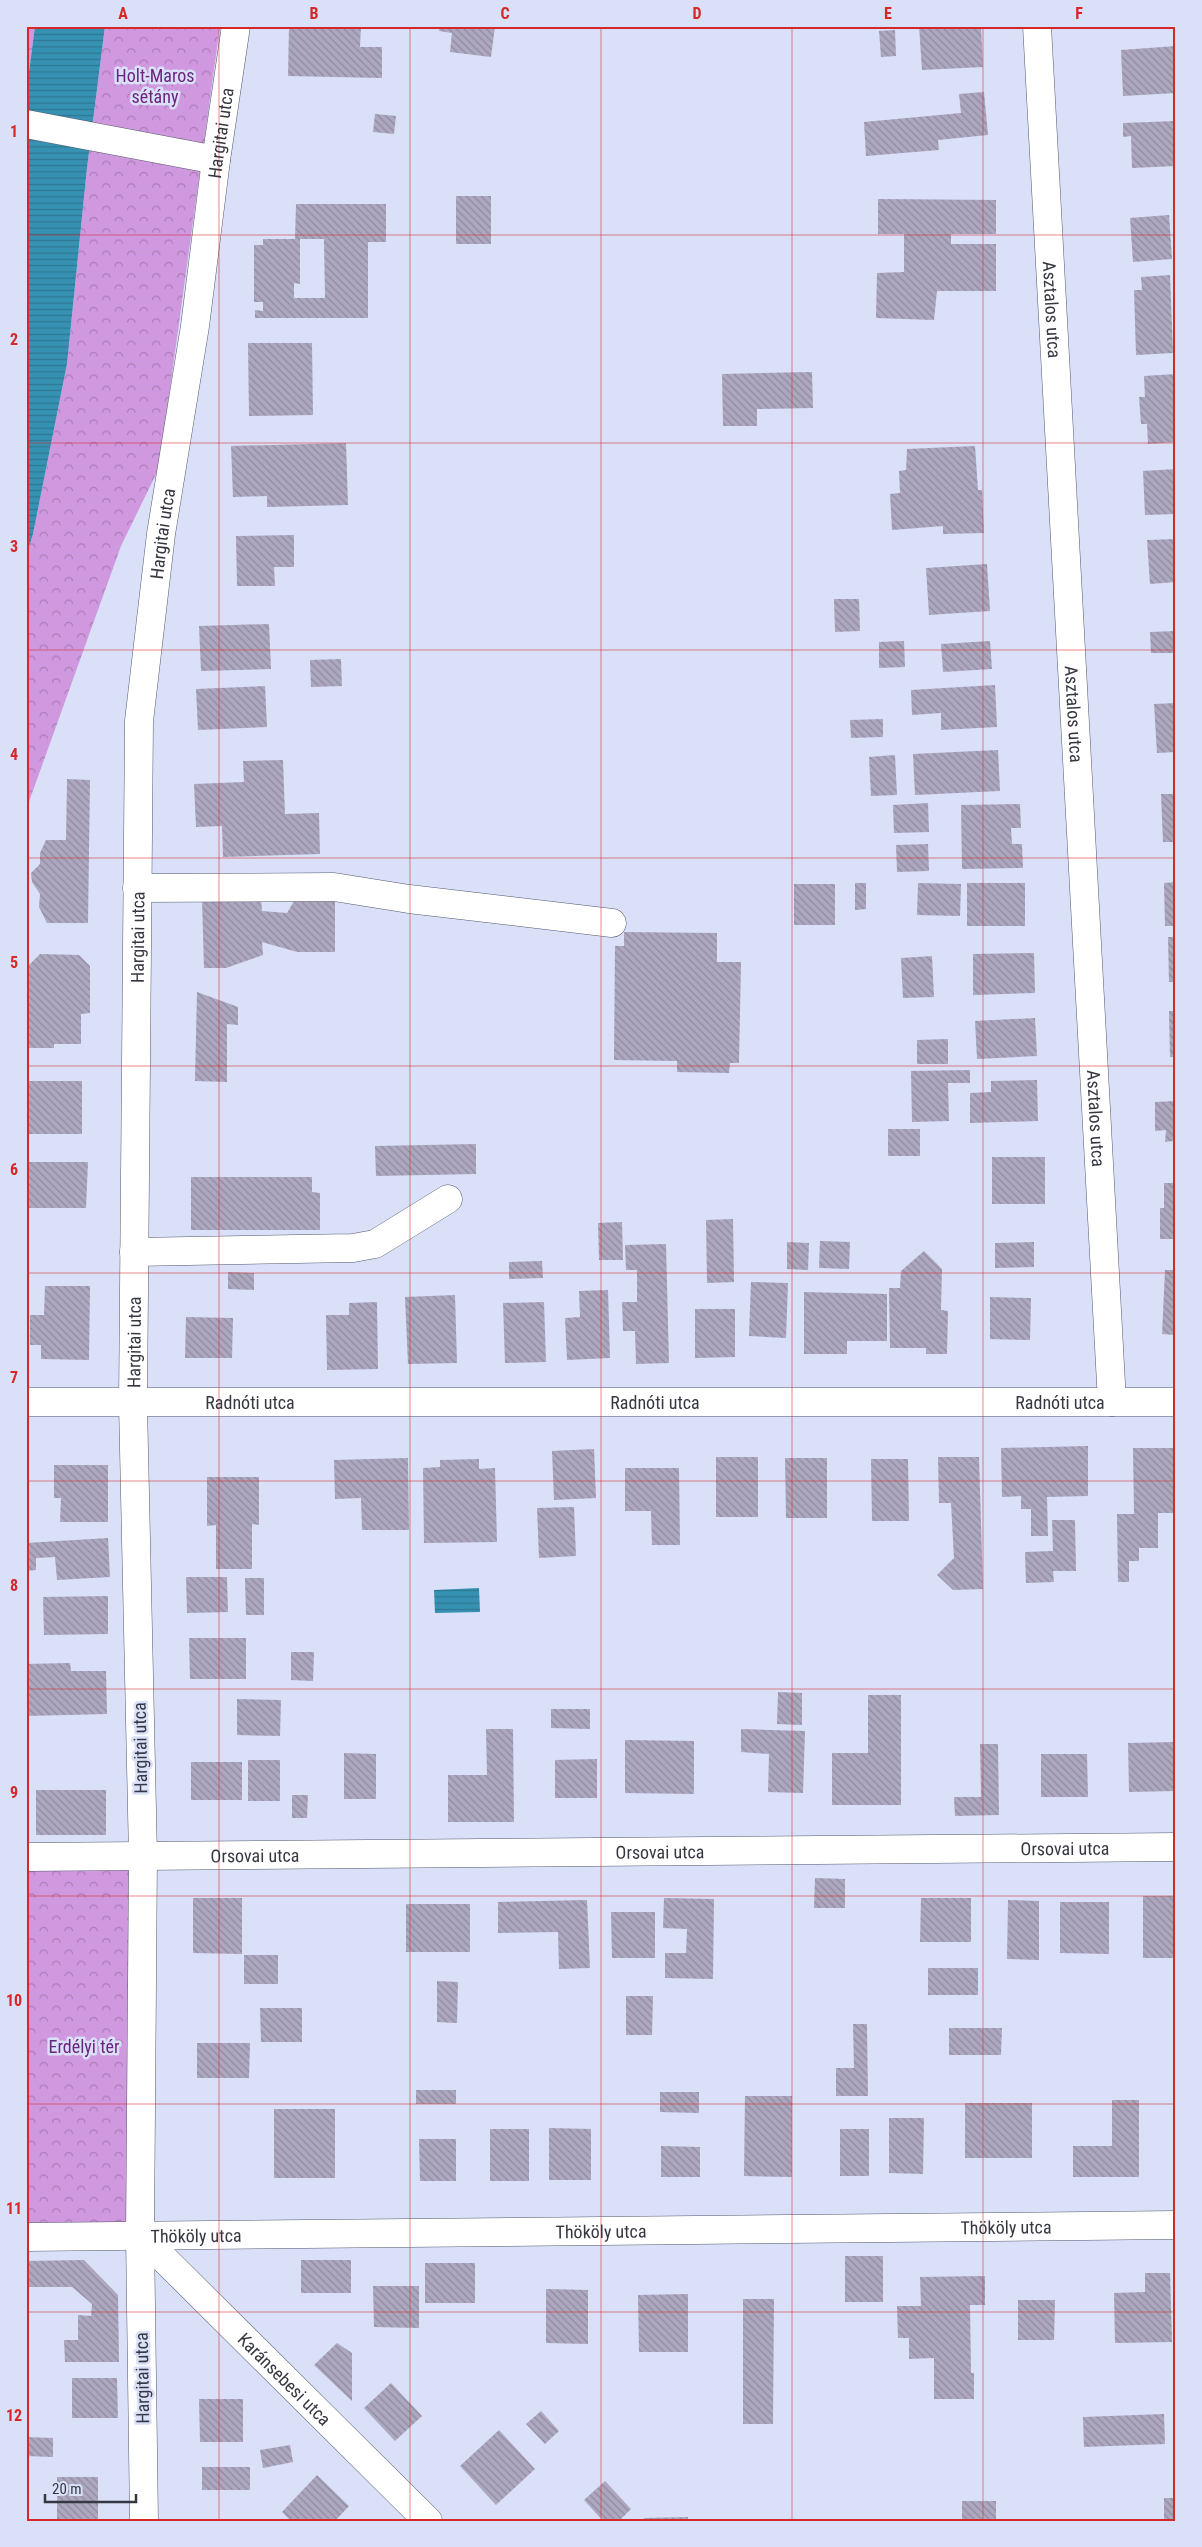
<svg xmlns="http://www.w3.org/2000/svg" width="1202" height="2547" viewBox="0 0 1202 2547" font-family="'Roboto Condensed',sans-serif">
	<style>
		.park { fill: url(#park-crowns) }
		.water { fill: url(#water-rules) }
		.building { fill: url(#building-back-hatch); fill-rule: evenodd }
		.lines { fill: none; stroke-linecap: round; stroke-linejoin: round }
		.minor-casing { stroke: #53596d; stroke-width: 29 }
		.minor { stroke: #fff; stroke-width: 28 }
		.grid { fill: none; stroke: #d62828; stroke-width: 1; stroke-opacity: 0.55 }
		.labels { text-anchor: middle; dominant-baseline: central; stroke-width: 5; stroke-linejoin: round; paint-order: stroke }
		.park-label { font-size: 18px; fill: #6b247d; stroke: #d9e0f8 }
		.street-label { font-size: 18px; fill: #353842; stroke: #d9e0f8 }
		.neatline { fill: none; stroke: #d62828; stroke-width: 2 }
		.grid-label { font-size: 16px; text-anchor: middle; font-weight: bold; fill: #d62828 }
	</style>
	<defs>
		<pattern id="park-crowns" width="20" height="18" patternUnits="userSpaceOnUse" patternTransform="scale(1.25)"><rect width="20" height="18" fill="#d098df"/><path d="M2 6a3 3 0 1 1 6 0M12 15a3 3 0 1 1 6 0" fill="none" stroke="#aa7db6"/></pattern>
		<pattern id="water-rules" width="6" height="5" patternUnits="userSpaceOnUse" patternTransform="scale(1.25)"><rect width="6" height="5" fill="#3691b2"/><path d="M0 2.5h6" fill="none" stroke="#2e7792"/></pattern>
		<pattern id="building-back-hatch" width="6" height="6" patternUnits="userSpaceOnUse" patternTransform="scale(1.25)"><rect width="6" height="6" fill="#ada8c0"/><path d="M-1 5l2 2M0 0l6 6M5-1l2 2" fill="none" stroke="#8e8a9e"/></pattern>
	</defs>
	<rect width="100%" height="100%" fill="#d9e0f8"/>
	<!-- park -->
	<g class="park">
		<path d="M26 26H35L26 95Z"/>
		<path d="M105 26H220L159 468 121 546 26 810V557L33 534 67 364 87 168Z"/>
		<path d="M143 1856 140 2235 26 2237V1857Z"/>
	</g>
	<!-- water -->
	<g class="water">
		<path d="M35 26H105L87 168 67 364 33 534 26 557V95Z"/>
		<path d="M479 1588 480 1612 435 1613 434 1590Z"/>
	</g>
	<!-- building -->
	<g class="building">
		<path d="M289 26H361L360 47H382V78L288 76Z"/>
		<path d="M440 26H495L491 57 450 52 452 33 439 31Z"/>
		<path d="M919 26H981L983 67 922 70Z"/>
		<path d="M895 30 896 56 881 57 879 31Z"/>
		<path d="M1176 46V93L1123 96 1121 50Z"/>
		<path d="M984 92 988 135 938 140 939 150 866 156 864 122 961 113 959 94Z"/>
		<path d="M375 114 396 116 394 134 373 132Z"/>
		<path d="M1176 121V166L1132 168 1131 136 1123 137V123Z"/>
		<rect x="456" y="196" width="35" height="48"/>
		<path d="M878 199 996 200V234H951V244H996V291H937L934 320 876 318 877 273 904 272V234H878Z"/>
		<path d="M296 204H386V242H368V318H255V310L263 311V302H254V245H263V239H295ZM300 239H324L325 298H294V283L300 284Z"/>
		<path d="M1169 215 1172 259 1133 262 1130 218Z"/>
		<path d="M1170 275 1173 353 1136 355 1134 290H1142L1141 277Z"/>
		<path d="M248 343H312L313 415 249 416Z"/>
		<path d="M812 372 813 408 757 409V426H723L722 374Z"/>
		<path d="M1176 374V442L1148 444 1147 424H1141L1139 397H1145L1144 376Z"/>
		<path d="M346 443 348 505 267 507V496L233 497 231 446Z"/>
		<path d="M975 446 978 490H982L984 533 943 534V526L892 530 890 494 900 493 899 471 906 470 907 449Z"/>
		<path d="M1176 469V514L1145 515 1143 471Z"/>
		<path d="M294 535V567H274L275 586H237L236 536Z"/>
		<path d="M1176 539V582L1150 584 1147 540Z"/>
		<path d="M987 564 990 611 929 615 926 568Z"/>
		<path d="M834 599H859L860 631 835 632Z"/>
		<path d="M269 624 271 669 201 671 199 626Z"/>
		<path d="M1176 631V653H1151L1150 632Z"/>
		<path d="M904 641 905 667 879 668V642Z"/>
		<path d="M990 641 992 669 943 672 941 644Z"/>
		<path d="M341 659 342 686 311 687 310 660Z"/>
		<path d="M995 685 997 727 941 730V713L912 715 911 690Z"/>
		<path d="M265 686 267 727 198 730 196 689Z"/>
		<path d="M1176 703V752L1157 753 1154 704Z"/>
		<path d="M883 719V737L851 738 850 720Z"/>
		<path d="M998 750 1000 791 915 795 913 754Z"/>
		<path d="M895 755 897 795 871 796 869 757Z"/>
		<path d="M283 760 285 814 319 813 320 854 223 857 222 826 196 827 194 784 244 782 243 761Z"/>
		<path d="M67 779 90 780 88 923H47L39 907 40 894 32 882 31 873 40 864V853L46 840H66Z"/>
		<path d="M1161 794H1176V842H1163Z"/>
		<path d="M928 803 929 832 894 833 893 805Z"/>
		<path d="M1020 804 1021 828H1011L1012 844H1022L1023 868 962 869 961 805Z"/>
		<path d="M928 844 929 871 897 872 896 845Z"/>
		<path d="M1176 882V926H1165L1164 883Z"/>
		<path d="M855 883H866V909L855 910Z"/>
		<path d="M918 883 961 884 960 916 917 915Z"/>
		<rect x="967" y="883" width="58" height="43"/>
		<rect x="794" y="884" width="41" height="41"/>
		<path d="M261 898 262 911 287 913 294 901H335V952H297L262 942 263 955 226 968H204L202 900Z"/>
		<path d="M624 932 717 933V962H741L739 1063H730L729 1073 677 1072V1061L614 1060 615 946H624Z"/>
		<path d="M1168 937H1176V982H1169Z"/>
		<path d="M1034 953 1035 993 973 995V954Z"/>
		<path d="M40 954 79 955 90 966V1013L81 1014V1044H54V1048H26L28 966Z"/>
		<path d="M932 956 934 997 903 998 901 958Z"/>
		<path d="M197 992 238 1007V1025L227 1024V1082L195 1081Z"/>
		<path d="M1169 1011H1176V1057H1170Z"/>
		<path d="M1035 1018 1037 1056 977 1059 975 1021Z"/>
		<path d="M948 1039V1064H917V1040Z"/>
		<path d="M970 1070V1083H948L949 1121 912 1122 911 1071Z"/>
		<path d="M1037 1080 1038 1121 970 1123V1093L991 1092V1081Z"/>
		<rect x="26" y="1081" width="56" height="53"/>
		<path d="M1176 1101V1151H1173V1141L1165 1142 1166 1130 1155 1131V1102Z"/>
		<rect x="888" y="1129" width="32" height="27"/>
		<path d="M476 1144V1174L376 1176 375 1146Z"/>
		<rect x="992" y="1157" width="53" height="47"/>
		<path d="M26 1162H88L86 1208H26Z"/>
		<path d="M191 1177H312V1192L320 1193V1230H191Z"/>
		<path d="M1164 1183H1176V1239H1160V1208H1164Z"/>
		<path d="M733 1219 734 1282 707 1283 706 1220Z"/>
		<path d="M622 1222 623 1260H599L598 1223Z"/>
		<path d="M820 1241 850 1242 849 1269 819 1268Z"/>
		<path d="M787 1242 809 1243 808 1270 787 1269Z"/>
		<path d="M1034 1242V1267L995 1268V1243Z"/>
		<path d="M666 1244 669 1363 636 1364 635 1331H623L622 1302H637V1270H626L625 1245Z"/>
		<path d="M924 1251 942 1269 941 1310 948 1311 947 1354H926V1348H890L889 1288H900L901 1271Z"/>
		<path d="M542 1261 543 1278 509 1279V1262Z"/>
		<path d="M1165 1270H1176V1335L1162 1334Z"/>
		<path d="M228 1272 254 1273V1290L228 1289Z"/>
		<path d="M751 1282 788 1283 786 1338 749 1336Z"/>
		<path d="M45 1286H90L89 1360 41 1359V1345H30V1315H44Z"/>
		<path d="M608 1290 610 1358 567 1360 565 1318 580 1317 579 1291Z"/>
		<path d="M804 1292 887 1294V1341H847V1354H804Z"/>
		<path d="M455 1295 457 1363 408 1364 405 1297Z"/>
		<path d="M990 1297 1031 1298 1030 1340 990 1339Z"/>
		<path d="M377 1302 378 1369 327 1370 326 1315H349V1303Z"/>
		<path d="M544 1302 546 1362 505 1363 503 1303Z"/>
		<path d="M695 1309H735V1357L695 1358Z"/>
		<path d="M186 1317 233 1318 232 1358H185Z"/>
		<path d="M1088 1446V1496L1047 1497 1048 1536H1031V1509H1021V1496L1002 1497 1001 1448Z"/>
		<path d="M1133 1448H1173L1174 1513H1158V1548H1139V1561H1129V1582H1118L1117 1514H1134Z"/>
		<path d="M594 1449 596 1498 554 1500 552 1451Z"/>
		<rect x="716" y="1457" width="42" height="60"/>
		<path d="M938 1457H979L983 1589 953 1590 937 1575 954 1558 951 1503H939Z"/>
		<path d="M408 1458 409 1530H362L361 1498 335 1499 334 1460Z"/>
		<path d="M785 1458H827V1518H786Z"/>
		<path d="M479 1459V1469L495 1468 497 1542 424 1543 423 1468 440 1467V1460Z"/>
		<path d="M871 1459H908L909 1521H872Z"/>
		<path d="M54 1465H108V1522H60L61 1498H54Z"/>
		<path d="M625 1468H679L680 1545H652L651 1511H625Z"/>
		<path d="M207 1477H259V1525L252 1524V1569H216V1525L207 1526Z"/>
		<path d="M574 1507 576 1556 539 1558 537 1508Z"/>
		<path d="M1052 1520H1075L1076 1571H1053L1054 1582 1026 1583 1025 1552 1053 1551Z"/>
		<path d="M108 1538 110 1577 57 1580 55 1557 36 1558V1570L26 1571V1543Z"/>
		<path d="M186 1577H227L228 1612 187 1613Z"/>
		<path d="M245 1578H264V1615H246Z"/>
		<path d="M108 1596V1634L44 1635 43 1597Z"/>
		<path d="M189 1638H246V1679H190Z"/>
		<path d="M291 1652H314L313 1681 291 1680Z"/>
		<path d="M70 1663 71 1671H106L107 1714 26 1716V1664Z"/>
		<path d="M778 1692 802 1693V1725L777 1724Z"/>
		<path d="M868 1695H901V1805H832V1753H868Z"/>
		<path d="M237 1699 281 1700 280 1736 237 1735Z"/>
		<path d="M551 1709H590V1729L551 1728Z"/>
		<path d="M486 1729H513L514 1822H448V1775H487Z"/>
		<path d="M741 1729 805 1731 803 1793 768 1792 769 1754 741 1752Z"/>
		<path d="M625 1740 694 1741V1794L625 1793Z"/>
		<path d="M1175 1742 1176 1791 1129 1792 1128 1743Z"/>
		<path d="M980 1744H998L999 1815 955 1816 954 1797H981Z"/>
		<path d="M344 1753 376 1754V1799H344Z"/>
		<path d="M1041 1754H1087L1088 1797H1041Z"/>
		<path d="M597 1759V1798H555V1760Z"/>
		<rect x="248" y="1760" width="32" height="41"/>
		<rect x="191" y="1762" width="51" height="38"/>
		<rect x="36" y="1790" width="70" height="45"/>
		<path d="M292 1795H308L307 1818H292Z"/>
		<path d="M815 1878 845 1879V1908H814Z"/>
		<rect x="1143" y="1896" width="33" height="62"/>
		<path d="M193 1898H242V1954L193 1953Z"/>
		<path d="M664 1898 714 1899 713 1979 665 1978V1953H686L687 1929 663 1928Z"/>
		<path d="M921 1898H971V1942H920Z"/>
		<path d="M587 1900 590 1968 559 1969 558 1932 498 1933V1902Z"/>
		<path d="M1008 1900 1039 1901V1960L1007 1959Z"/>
		<path d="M1060 1902H1109V1954L1060 1953Z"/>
		<rect x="406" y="1904" width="64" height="48"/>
		<path d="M611 1912H655V1958H612Z"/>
		<rect x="244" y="1955" width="34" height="29"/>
		<rect x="928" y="1968" width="50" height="27"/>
		<path d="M437 1981 458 1982 457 2023 437 2022Z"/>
		<path d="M626 1996H653L652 2035H626Z"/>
		<path d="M260 2008H302V2042H261Z"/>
		<path d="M853 2024H867L868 2096H836V2068H854Z"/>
		<path d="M949 2028H1002L1001 2055H949Z"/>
		<path d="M197 2043H250L249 2078H197Z"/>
		<rect x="416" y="2090" width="40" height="14"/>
		<path d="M660 2092H699V2113L660 2112Z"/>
		<path d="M745 2096H792V2177L744 2176Z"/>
		<path d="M1112 2100H1139V2177H1073V2146H1112Z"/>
		<rect x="965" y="2103" width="67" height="55"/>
		<rect x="274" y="2109" width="61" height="69"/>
		<path d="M889 2118H924L923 2174 889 2173Z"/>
		<path d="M549 2128 591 2129V2180H549Z"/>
		<rect x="490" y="2129" width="39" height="52"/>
		<rect x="840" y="2129" width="29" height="47"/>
		<path d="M419 2139H456V2181H420Z"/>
		<path d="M661 2146 700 2147V2177H661Z"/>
		<rect x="845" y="2256" width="38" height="46"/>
		<path d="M84 2260 118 2295 119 2362H65L64 2340H78V2315L91 2316 92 2304 72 2287H26V2261Z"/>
		<rect x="301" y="2260" width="50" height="33"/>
		<rect x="425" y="2263" width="50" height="40"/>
		<path d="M1145 2273H1170L1172 2342 1115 2343 1114 2293 1145 2292Z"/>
		<path d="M985 2276V2305H970L971 2373H974V2399H934V2358L909 2359V2338H898L897 2306H921L920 2277Z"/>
		<path d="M373 2286H419V2328L374 2327Z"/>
		<path d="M546 2289 588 2290V2344L546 2343Z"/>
		<path d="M688 2294V2352H639L638 2295Z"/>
		<path d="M743 2299H774L773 2424H743Z"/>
		<path d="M1018 2300H1055L1054 2340H1018Z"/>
		<path d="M337 2343 352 2353V2401L314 2365Z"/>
		<path d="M72 2378H117L118 2418H72Z"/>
		<path d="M391 2383 422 2416 395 2441 364 2408Z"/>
		<path d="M199 2399H243V2442H200Z"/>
		<path d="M541 2411 559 2431 545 2444 526 2424Z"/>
		<path d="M1164 2414 1165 2444 1084 2447 1083 2417Z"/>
		<path d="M499 2430 535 2469 496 2505 460 2466Z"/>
		<path d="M26 2437 53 2438V2457L26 2456Z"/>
		<path d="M290 2445 293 2462 263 2468 260 2450Z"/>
		<rect x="202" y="2467" width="48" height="23"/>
		<path d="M317 2475 349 2506 335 2521H291L282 2512Z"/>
		<rect x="57" y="2477" width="41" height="44"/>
		<path d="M605 2481 631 2509 619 2521H603L584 2500Z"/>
		<rect x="1164" y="2498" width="12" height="23"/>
		<rect x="962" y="2501" width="34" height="20"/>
		<path d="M688 2517V2521H644V2518Z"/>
	</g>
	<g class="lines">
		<defs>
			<g id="minor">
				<path id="s1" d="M1037 26 1112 1402"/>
				<path d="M26 124 216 160"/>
				<path d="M137 888 334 887 409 899 612 923"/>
				<path d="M134 1252 353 1248 375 1244 448 1199"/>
				<path id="s2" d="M26 1402H1176"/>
				<path id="s3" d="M26 1857 1176 1847"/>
				<path id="s4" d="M140 2235 428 2521"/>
				<path id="s5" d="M26 2237 1176 2225"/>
				<path id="s6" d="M144 2521 140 2235 143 1856 133 1404 139 721 161 534 195 326 216 160 236 26"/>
			</g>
		</defs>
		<!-- minor casing -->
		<use href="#minor" class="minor-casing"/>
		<!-- minor -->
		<use href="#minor" class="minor"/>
	</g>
	<!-- grid -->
	<path class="grid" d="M219 26V2521M410 26V2521M601 26V2521M792 26V2521M983 26V2521M26 235H1176M26 443H1176M26 650H1176M26 858H1176M26 1066H1176M26 1273H1176M26 1481H1176M26 1689H1176M26 1896H1176M26 2104H1176M26 2312H1176"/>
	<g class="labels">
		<!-- park labels -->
		<g class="park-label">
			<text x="155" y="75">Holt-Maros<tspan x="155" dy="21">sétány</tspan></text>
			<text x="84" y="2046">Erdélyi tér</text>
		</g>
		<!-- street labels -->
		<g class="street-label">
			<text stroke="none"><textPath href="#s6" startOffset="2394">Hargitai utca</textPath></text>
			<text stroke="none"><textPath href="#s1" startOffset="284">Asztalos utca</textPath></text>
			<text stroke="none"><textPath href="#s6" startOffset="1989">Hargitai utca</textPath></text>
			<text stroke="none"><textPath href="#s1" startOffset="689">Asztalos utca</textPath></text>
			<text stroke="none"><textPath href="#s6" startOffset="1584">Hargitai utca</textPath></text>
			<text stroke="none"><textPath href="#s1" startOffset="1094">Asztalos utca</textPath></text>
			<text stroke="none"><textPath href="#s6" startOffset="1179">Hargitai utca</textPath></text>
			<text stroke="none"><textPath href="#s2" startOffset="1034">Radnóti utca</textPath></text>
			<text stroke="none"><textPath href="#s2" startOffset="224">Radnóti utca</textPath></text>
			<text stroke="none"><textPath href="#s2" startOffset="629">Radnóti utca</textPath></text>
			<text transform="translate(140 1748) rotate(-91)">Hargitai utca</text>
			<text stroke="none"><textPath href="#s3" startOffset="1039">Orsovai utca</textPath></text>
			<text stroke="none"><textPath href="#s3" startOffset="634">Orsovai utca</textPath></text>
			<text stroke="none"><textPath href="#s3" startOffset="229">Orsovai utca</textPath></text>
			<text stroke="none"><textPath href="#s5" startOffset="980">Thököly utca</textPath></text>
			<text stroke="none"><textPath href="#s5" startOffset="575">Thököly utca</textPath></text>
			<text stroke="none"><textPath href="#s5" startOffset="170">Thököly utca</textPath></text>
			<text transform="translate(142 2378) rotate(-91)">Hargitai utca</text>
			<text stroke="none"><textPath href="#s4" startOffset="204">Karánsebesi utca</textPath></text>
		</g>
	</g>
	<!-- border -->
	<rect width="1202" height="2547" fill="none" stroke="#d9e0f8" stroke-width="55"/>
	<!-- scale -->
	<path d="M45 2494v8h91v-8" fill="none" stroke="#353842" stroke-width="2.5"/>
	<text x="52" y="2494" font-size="15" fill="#353842" stroke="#d9e0f8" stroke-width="4" paint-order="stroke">20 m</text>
	<rect x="28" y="28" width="1146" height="2492" class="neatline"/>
	<g class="grid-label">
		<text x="123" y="19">A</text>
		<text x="314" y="19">B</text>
		<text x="505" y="19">C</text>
		<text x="697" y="19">D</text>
		<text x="888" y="19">E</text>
		<text x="1079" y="19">F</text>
		<text x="14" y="137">1</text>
		<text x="14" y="345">2</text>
		<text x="14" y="552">3</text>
		<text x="14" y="760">4</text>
		<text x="14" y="968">5</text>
		<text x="14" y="1175">6</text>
		<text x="14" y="1383">7</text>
		<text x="14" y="1591">8</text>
		<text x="14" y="1798">9</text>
		<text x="14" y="2006">10</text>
		<text x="14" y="2214">11</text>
		<text x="14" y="2421">12</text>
	</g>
</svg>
